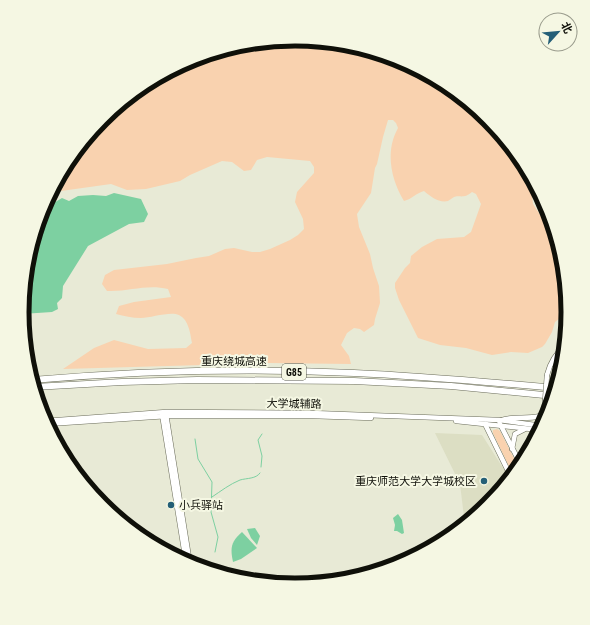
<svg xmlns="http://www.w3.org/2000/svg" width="590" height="625" viewBox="0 0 590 625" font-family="'Roboto Condensed','Noto Sans SC',sans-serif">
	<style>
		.built { fill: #dcdec3 }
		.green { fill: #f9d2af }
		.water { fill: #7dd0a1 }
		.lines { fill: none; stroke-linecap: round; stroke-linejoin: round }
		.stream { stroke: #7dd0a1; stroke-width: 1 }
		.street-casing { stroke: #6a6c5a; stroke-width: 4 }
		.secondary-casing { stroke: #6a6c5a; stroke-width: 5.5 }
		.highway-casing { stroke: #6a6c5a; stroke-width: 7 }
		.street { stroke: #fff; stroke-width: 3 }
		.secondary { stroke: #fff; stroke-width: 4.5 }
		.highway { stroke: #fff; stroke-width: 6 }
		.secondary-bridge-casing { stroke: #6a6c5a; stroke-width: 5.5; stroke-linecap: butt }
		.secondary-bridge { stroke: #fff; stroke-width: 4.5 }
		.poi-dot { fill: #245f77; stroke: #f5f7e3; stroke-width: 1.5 }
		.labels { text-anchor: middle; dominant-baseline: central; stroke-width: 4; stroke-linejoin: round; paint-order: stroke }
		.shield { fill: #f5f7e3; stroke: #54554a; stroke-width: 1 }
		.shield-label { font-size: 10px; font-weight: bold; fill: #0f1009 }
		.street-label { font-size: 11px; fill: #0f1009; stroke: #f5f7e3 }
		.poi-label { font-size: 11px; fill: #0f1009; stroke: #f5f7e3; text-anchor: end }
		.rim { fill: none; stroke: #0f1009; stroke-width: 5 }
	</style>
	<rect width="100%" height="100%" fill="#e8ead6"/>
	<!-- built -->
	<g class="built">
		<path d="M435 433 482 435 510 479 488 506 465 525 460 484Z"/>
		<path d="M459 529 446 540 432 547V538Z"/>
	</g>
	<!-- green -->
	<g class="green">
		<path d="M295 40 348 45 400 60 447 86 488 120 522 161 536 187 532 195 533 204 548 227 563 260 568 313 567 328 565 323 560 318 555 322 552 332 545 344 542 347 528 353 511 352 492 355 466 348 440 345 418 338 399 300 395 288V283L405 268 410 263 411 256 422 247 437 239 464 237 471 232 481 204 476 194 472 192C464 199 461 195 454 197 452 198 450 200 448 201 439 203 431 197 424 191 416 193 412 199 404 201 393 183 387 160 393 140 394 136 396 132 398 128L396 123 393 120H388L383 137 377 164 375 168 371 193 357 214 359 227 370 254 373 268 379 286 380 303 375 319 374 325 364 332 360 329 354 328 347 333 341 345 349 356 351 364 269 363 63 369 94 348 114 340 148 349 186 348 192 343C190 333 189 320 179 315 170 311 151 318 141 318 132 318 124 316 116 314L119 306 134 302 171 297 168 289C146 284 129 292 107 291L102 284 105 275 114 270 167 264 196 258 209 256 225 249 234 248 252 252H260L270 249 290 240 298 235 304 229 303 219 295 202 297 192 314 173V167L310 161 267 157 257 160 251 170 244 171 232 162 222 161 190 175 180 181 146 189 127 190 111 184 61 191 53 189 68 161 102 119 144 85 191 60 242 45Z"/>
		<path d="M497 429 500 431 519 468 513 475 493 433V430Z"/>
	</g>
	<!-- water -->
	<g class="water">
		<path d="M114 193 141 199 148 214 144 222 129 224 88 246 63 286 62 298 57 303 58 309 52 312 22 314C22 280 32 229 48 199L52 204 62 198 69 201 78 196 93 195 106 196Z"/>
		<path d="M398 514 402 520 404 533 402 534 397 531H394L395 525 393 518Z"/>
		<path d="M255 528 260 536 257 545 251 538 247 529Z"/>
		<path d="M242 532 257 548 241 559 233 562C230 547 231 542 242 532Z"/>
	</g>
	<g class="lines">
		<!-- stream -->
		<g class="stream">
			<path d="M559 357 564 353"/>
			<path d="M557 361 555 372 559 377"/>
			<path d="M195 439 198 459 212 482 211 512 218 537 215 552"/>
			<path d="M261 467 262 456 258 440 262 434"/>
			<path d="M212 497C221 491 230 484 240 480 247 478 256 479 260 473"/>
			<path d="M218 566 219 573"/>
		</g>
		<defs>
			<path id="street" d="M567 300 568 308"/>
			<g id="secondary">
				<path d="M547 375C550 363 555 354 565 346"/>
				<path d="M162 414 186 562"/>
				<path d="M166 414 190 564"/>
				<path d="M45 421 166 412 311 413 499 420 542 426"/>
				<path d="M456 421 540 430"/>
				<path d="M499 421C512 415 526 420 540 416L544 411 545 401"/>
				<path d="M47 424 167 416H312L371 418"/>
				<path d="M486 424H485L511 477"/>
				<path d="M500 424 521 465"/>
				<path d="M512 449 515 434 525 429"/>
			</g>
			<g id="highway">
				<path d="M32 380C139 371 247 368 354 373 422 376 489 382 556 388"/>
				<path d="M34 387 122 382 197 380 354 381 451 386 554 396"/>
			</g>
		</defs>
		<!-- street casing -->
		<use href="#street" class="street-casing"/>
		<!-- secondary casing -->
		<use href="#secondary" class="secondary-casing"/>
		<!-- highway casing -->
		<use href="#highway" class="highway-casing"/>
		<!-- street -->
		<use href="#street" class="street"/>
		<!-- secondary -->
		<use href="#secondary" class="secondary"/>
		<!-- highway -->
		<use href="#highway" class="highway"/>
		<defs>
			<path id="secondary-bridge" d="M545 401 547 375"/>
		</defs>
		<!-- secondary-bridge casing -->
		<use href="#secondary-bridge" class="secondary-bridge-casing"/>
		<!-- secondary-bridge -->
		<use href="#secondary-bridge" class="secondary-bridge"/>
	</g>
	<!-- markers -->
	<g class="poi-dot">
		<circle cx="484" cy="481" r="4"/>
		<circle cx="171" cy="505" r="4"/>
	</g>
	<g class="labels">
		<!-- shield labels -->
		<rect class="shield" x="282" y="364" width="24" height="16" rx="3"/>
		<g class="shield-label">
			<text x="294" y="372">G85</text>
		</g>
		<!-- street labels -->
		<g class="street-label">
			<text x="234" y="361">重庆绕城高速</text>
			<text transform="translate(294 404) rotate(1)">大学城辅路</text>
		</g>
		<!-- poi labels -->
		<g class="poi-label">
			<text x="476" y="481">重庆师范大学大学城校区</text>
			<text x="179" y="505" text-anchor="start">小兵驿站</text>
		</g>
	</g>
	<!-- crop -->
	<path d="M0 0H590V625H0ZM29 312a266 266 0 1 1 532 0a266 266 0 1 1-532 0Z" fill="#f5f7e3" fill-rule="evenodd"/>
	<path class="rim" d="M29 312a266 266 0 1 1 532 0a266 266 0 1 1-532 0Z"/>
	<!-- north arrow -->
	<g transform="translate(558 32) rotate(63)"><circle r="19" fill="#f5f7e3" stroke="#999b8c"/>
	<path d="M0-3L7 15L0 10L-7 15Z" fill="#245f77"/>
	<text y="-6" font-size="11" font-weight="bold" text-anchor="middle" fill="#0f1009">北</text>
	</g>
</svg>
